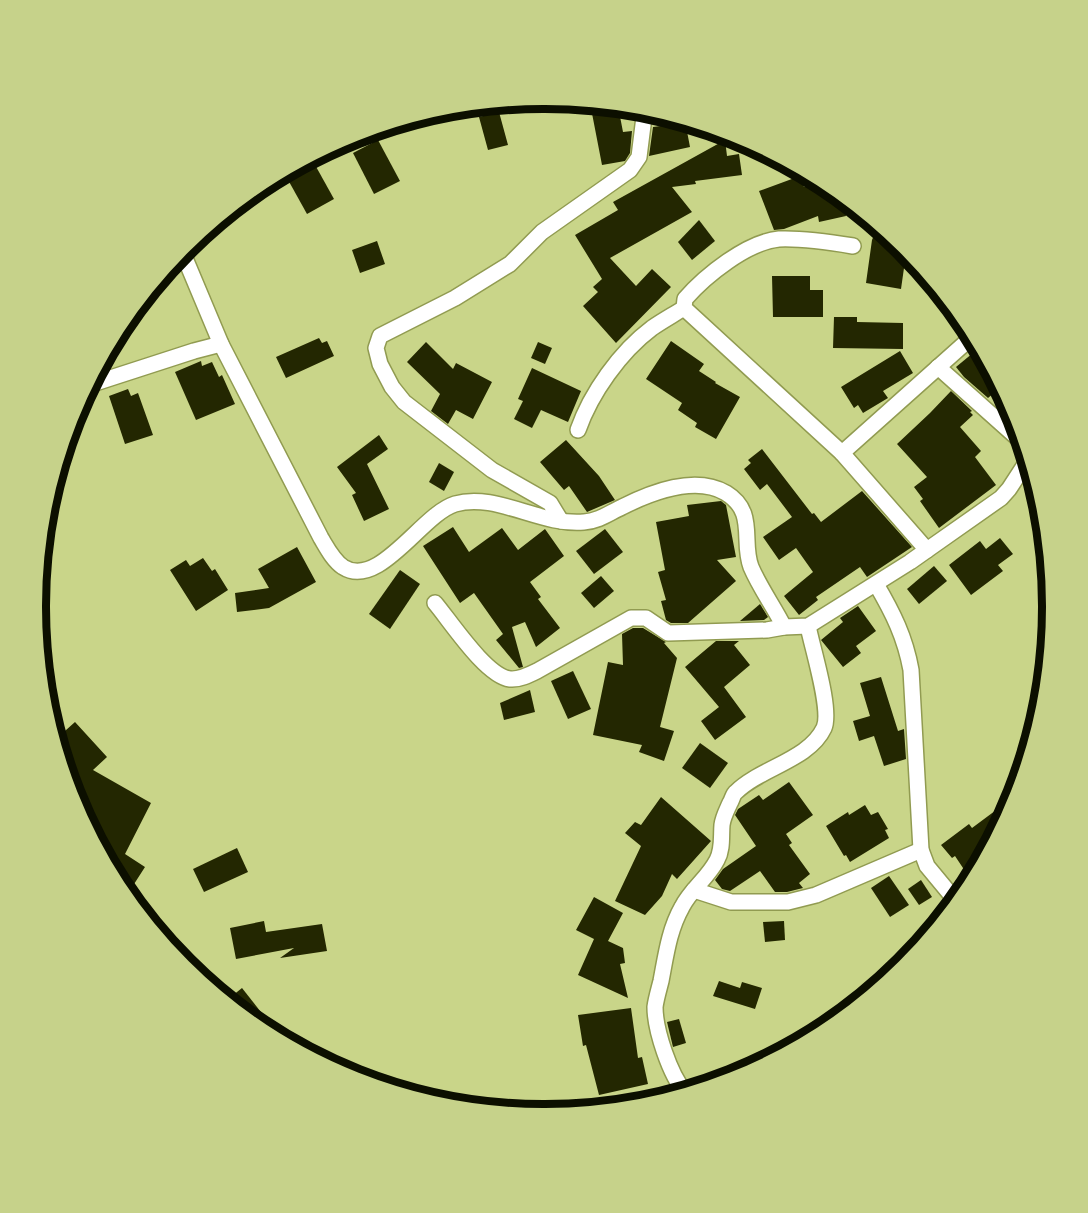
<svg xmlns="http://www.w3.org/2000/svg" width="1088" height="1213" viewBox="0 0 1088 1213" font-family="Quicksand,sans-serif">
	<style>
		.building { fill: #232701 }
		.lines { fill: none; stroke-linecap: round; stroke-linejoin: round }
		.minor-casing { stroke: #919b51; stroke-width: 18 }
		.minor { stroke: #fff; stroke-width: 15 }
		.rim { fill: none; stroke: #0c0f00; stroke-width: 8 }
	</style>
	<rect width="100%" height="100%" fill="#c9d589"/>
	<!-- building -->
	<g class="building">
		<path d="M590 103 618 106 623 132 632 131 630 153 625 161 602 165Z"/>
		<path d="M499 112 508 145 488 150 479 117Z"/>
		<path d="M667 115 685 121 690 147 649 156 653 127 668 125Z"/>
		<path d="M378 140 400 181 374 194 353 153Z"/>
		<path d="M725 140 727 156 739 154 742 175 695 181 696 184 672 187 692 212 610 258 636 286 652 269 671 287 616 343 583 306 598 292 593 287 602 279 575 235 618 210 613 202Z"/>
		<path d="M314 163 334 199 307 214 287 178Z"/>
		<path d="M800 176 804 187 824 183 842 197 846 216 819 222 818 216 784 229 774 230 759 191Z"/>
		<path d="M699 220 715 241 692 260 678 242Z"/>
		<path d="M878 226 898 243 894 253 906 254 901 289 866 283 872 240Z"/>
		<path d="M377 241 385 264 360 273 352 250Z"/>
		<path d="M772 276H810V290H823V317H773Z"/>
		<path d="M834 317H857V322L903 323V349L833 348Z"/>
		<path d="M319 338 322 343 327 341 334 356 286 378 276 357Z"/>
		<path d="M671 341 704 364 699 371 716 382 715 383 740 397 716 439 695 427 697 423 678 410 682 403 646 379Z"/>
		<path d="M426 342 453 369 456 363 492 382 473 419 456 410 448 424 431 411 440 394 407 362Z"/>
		<path d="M538 342 552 348 545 364 531 358Z"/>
		<path d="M979 348 1000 388 988 398 964 377 956 367Z"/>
		<path d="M900 351 913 373 883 391 888 398 863 413 858 405 854 408 841 387Z"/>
		<path d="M201 361 202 366 212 362 219 377 222 375 235 404 196 420 175 372Z"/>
		<path d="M532 368 581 391 568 422 541 410 532 428 514 419 523 401 518 399Z"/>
		<path d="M128 389 131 396 138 393 153 435 125 444 109 396Z"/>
		<path d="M951 391 972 411 970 412 973 415 960 427 981 451 975 457 996 485 939 528 920 501 923 499 914 487 927 477 897 444 930 413Z"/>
		<path d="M379 435 388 449 367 464 389 509 364 521 352 495 356 493 337 467Z"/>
		<path d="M566 440 599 476 615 500 587 512 569 486 564 490 540 462Z"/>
		<path d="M762 449 812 514 814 513 821 522 862 491 912 547 867 577 860 567 816 597 818 600 799 615 784 596 813 572 796 548 779 560 763 537 792 517 767 484 760 490 744 469 751 463 748 460Z"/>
		<path d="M439 463 454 472 444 491 429 482Z"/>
		<path d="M721 501 726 505 736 557 717 560 736 581 688 623H671L666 620 661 601 666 600 658 572 665 570 656 522 689 516 687 505Z"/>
		<path d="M453 527 469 552 502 528 518 550 545 529 564 556 530 582 541 597 538 599 560 628 536 647 525 622 512 627 523 667 519 668 496 640 503 634 474 593 460 603 423 546Z"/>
		<path d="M605 529 623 552 594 574 576 551Z"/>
		<path d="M1000 538 1013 554 998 565 1003 571 971 595 949 565 980 541 986 549Z"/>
		<path d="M297 547 316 582 269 608 237 612 235 593 269 588 258 569Z"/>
		<path d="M203 558 212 571 215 569 228 590 196 611 170 570 186 560 190 566Z"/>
		<path d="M934 566 947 581 919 604 907 589Z"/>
		<path d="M400 570 420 584 390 629 369 614Z"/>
		<path d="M601 576 614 591 594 608 581 593Z"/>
		<path d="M760 604 768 617 764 620 740 621Z"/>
		<path d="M858 606 876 631 856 646 861 653 843 667 821 640 843 622 840 618Z"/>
		<path d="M633 628H643L666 642 664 643 677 658 660 727 674 731 664 761 639 752 642 745 593 735 608 662 623 665 622 634Z"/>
		<path d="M716 641H739L734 645 750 665 724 687 746 717 715 740 701 721 719 707 685 667Z"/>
		<path d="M573 671 591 709 568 719 551 681Z"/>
		<path d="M881 677 898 731 904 729 906 759 884 766 874 736 859 741 853 721 870 716 860 683Z"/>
		<path d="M530 690 535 712 504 720 500 703Z"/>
		<path d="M75 722 107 757 93 770 151 803 125 854 145 867 127 895 121 888 75 801 56 739Z"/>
		<path d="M700 743 728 763 710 788 682 768Z"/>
		<path d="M789 782 813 815 786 834 792 843 789 845 810 874 799 883 803 888 787 892H775L760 871 730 891 722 889 715 880 723 869 756 846 735 815 738 809 759 795 763 800Z"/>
		<path d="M1015 796 1013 801 971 880 955 856 952 858 941 845 969 824 972 828Z"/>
		<path d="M661 797 711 841 677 879 672 874 662 896 645 915 615 901 641 846 625 833 635 822 641 825Z"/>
		<path d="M865 805 871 815 878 812 888 829 885 830 889 838 850 862 846 855 844 856 826 826 848 812 849 815Z"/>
		<path d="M237 848 248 872 204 892 193 869Z"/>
		<path d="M889 876 909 905 890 917 871 888Z"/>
		<path d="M921 880 932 897 919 905 908 889Z"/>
		<path d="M594 897 623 913 608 941 623 948 625 963 620 964 628 998 578 975 594 939 576 930Z"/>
		<path d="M264 921 266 932 322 924 327 951 280 958 294 948 236 959 230 928Z"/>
		<path d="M784 921 785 940 765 942 763 922Z"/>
		<path d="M719 981 740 988 742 982 762 988 755 1009 713 996Z"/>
		<path d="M242 988 279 1035 277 1037 261 1029 227 1000Z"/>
		<path d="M631 1008 638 1058 642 1057 648 1084 599 1095 586 1045 583 1046 578 1015Z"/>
		<path d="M679 1019 686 1043 673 1047 667 1022Z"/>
	</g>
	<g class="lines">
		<defs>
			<g id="minor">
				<path d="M853 246C829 242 803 238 779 239 747 242 705 276 685 299L684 308 842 453 973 336"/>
				<path d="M182 251 221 344 321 538C327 548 333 560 343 567 379 590 422 514 455 504 496 492 540 526 584 522 599 521 609 513 622 507 652 492 695 475 726 493 757 512 741 541 751 567 760 588 774 607 784 627"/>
				<path d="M938 367 1022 442"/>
				<path d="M89 385 194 351 221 344"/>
				<path d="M578 430C591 393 620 352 652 328 662 321 673 315 684 308"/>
				<path d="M561 521 550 503 492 470 404 402 392 387 380 364 376 348 380 336 455 298 510 264 542 232 630 170 639 157 645 109"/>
				<path d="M927 550 1001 498 1009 489 1028 460"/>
				<path d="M876 584C893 613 905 637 911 670L921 850 927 866 956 901"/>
				<path d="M435 603C451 622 486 676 510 679 519 680 529 675 537 671L631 618H646L668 633 767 630 784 627 808 626 910 562 927 550 842 453"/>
				<path d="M694 890 731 902H788L816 895 921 850"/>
				<path d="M685 1092C670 1075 655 1030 655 1007 656 999 659 989 661 981 666 955 669 930 682 907 691 889 708 878 717 860 723 849 721 836 722 825 723 817 727 810 730 803 732 800 733 794 736 792 760 768 809 760 824 728 832 710 812 647 808 626"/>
			</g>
		</defs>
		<!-- minor casing -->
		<use href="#minor" class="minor-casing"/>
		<!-- minor -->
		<use href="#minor" class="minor"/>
	</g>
	<!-- crop -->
	<path d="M0 0H1088V1213H0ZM543 109H545A497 497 0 0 1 1042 606V607A497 497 0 0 1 545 1104H543A497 497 0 0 1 46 607V606A497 497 0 0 1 543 109Z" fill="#c6d28a" fill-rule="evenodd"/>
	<path class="rim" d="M543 109H545A497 497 0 0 1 1042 606V607A497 497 0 0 1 545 1104H543A497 497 0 0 1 46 607V606A497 497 0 0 1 543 109Z"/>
</svg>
